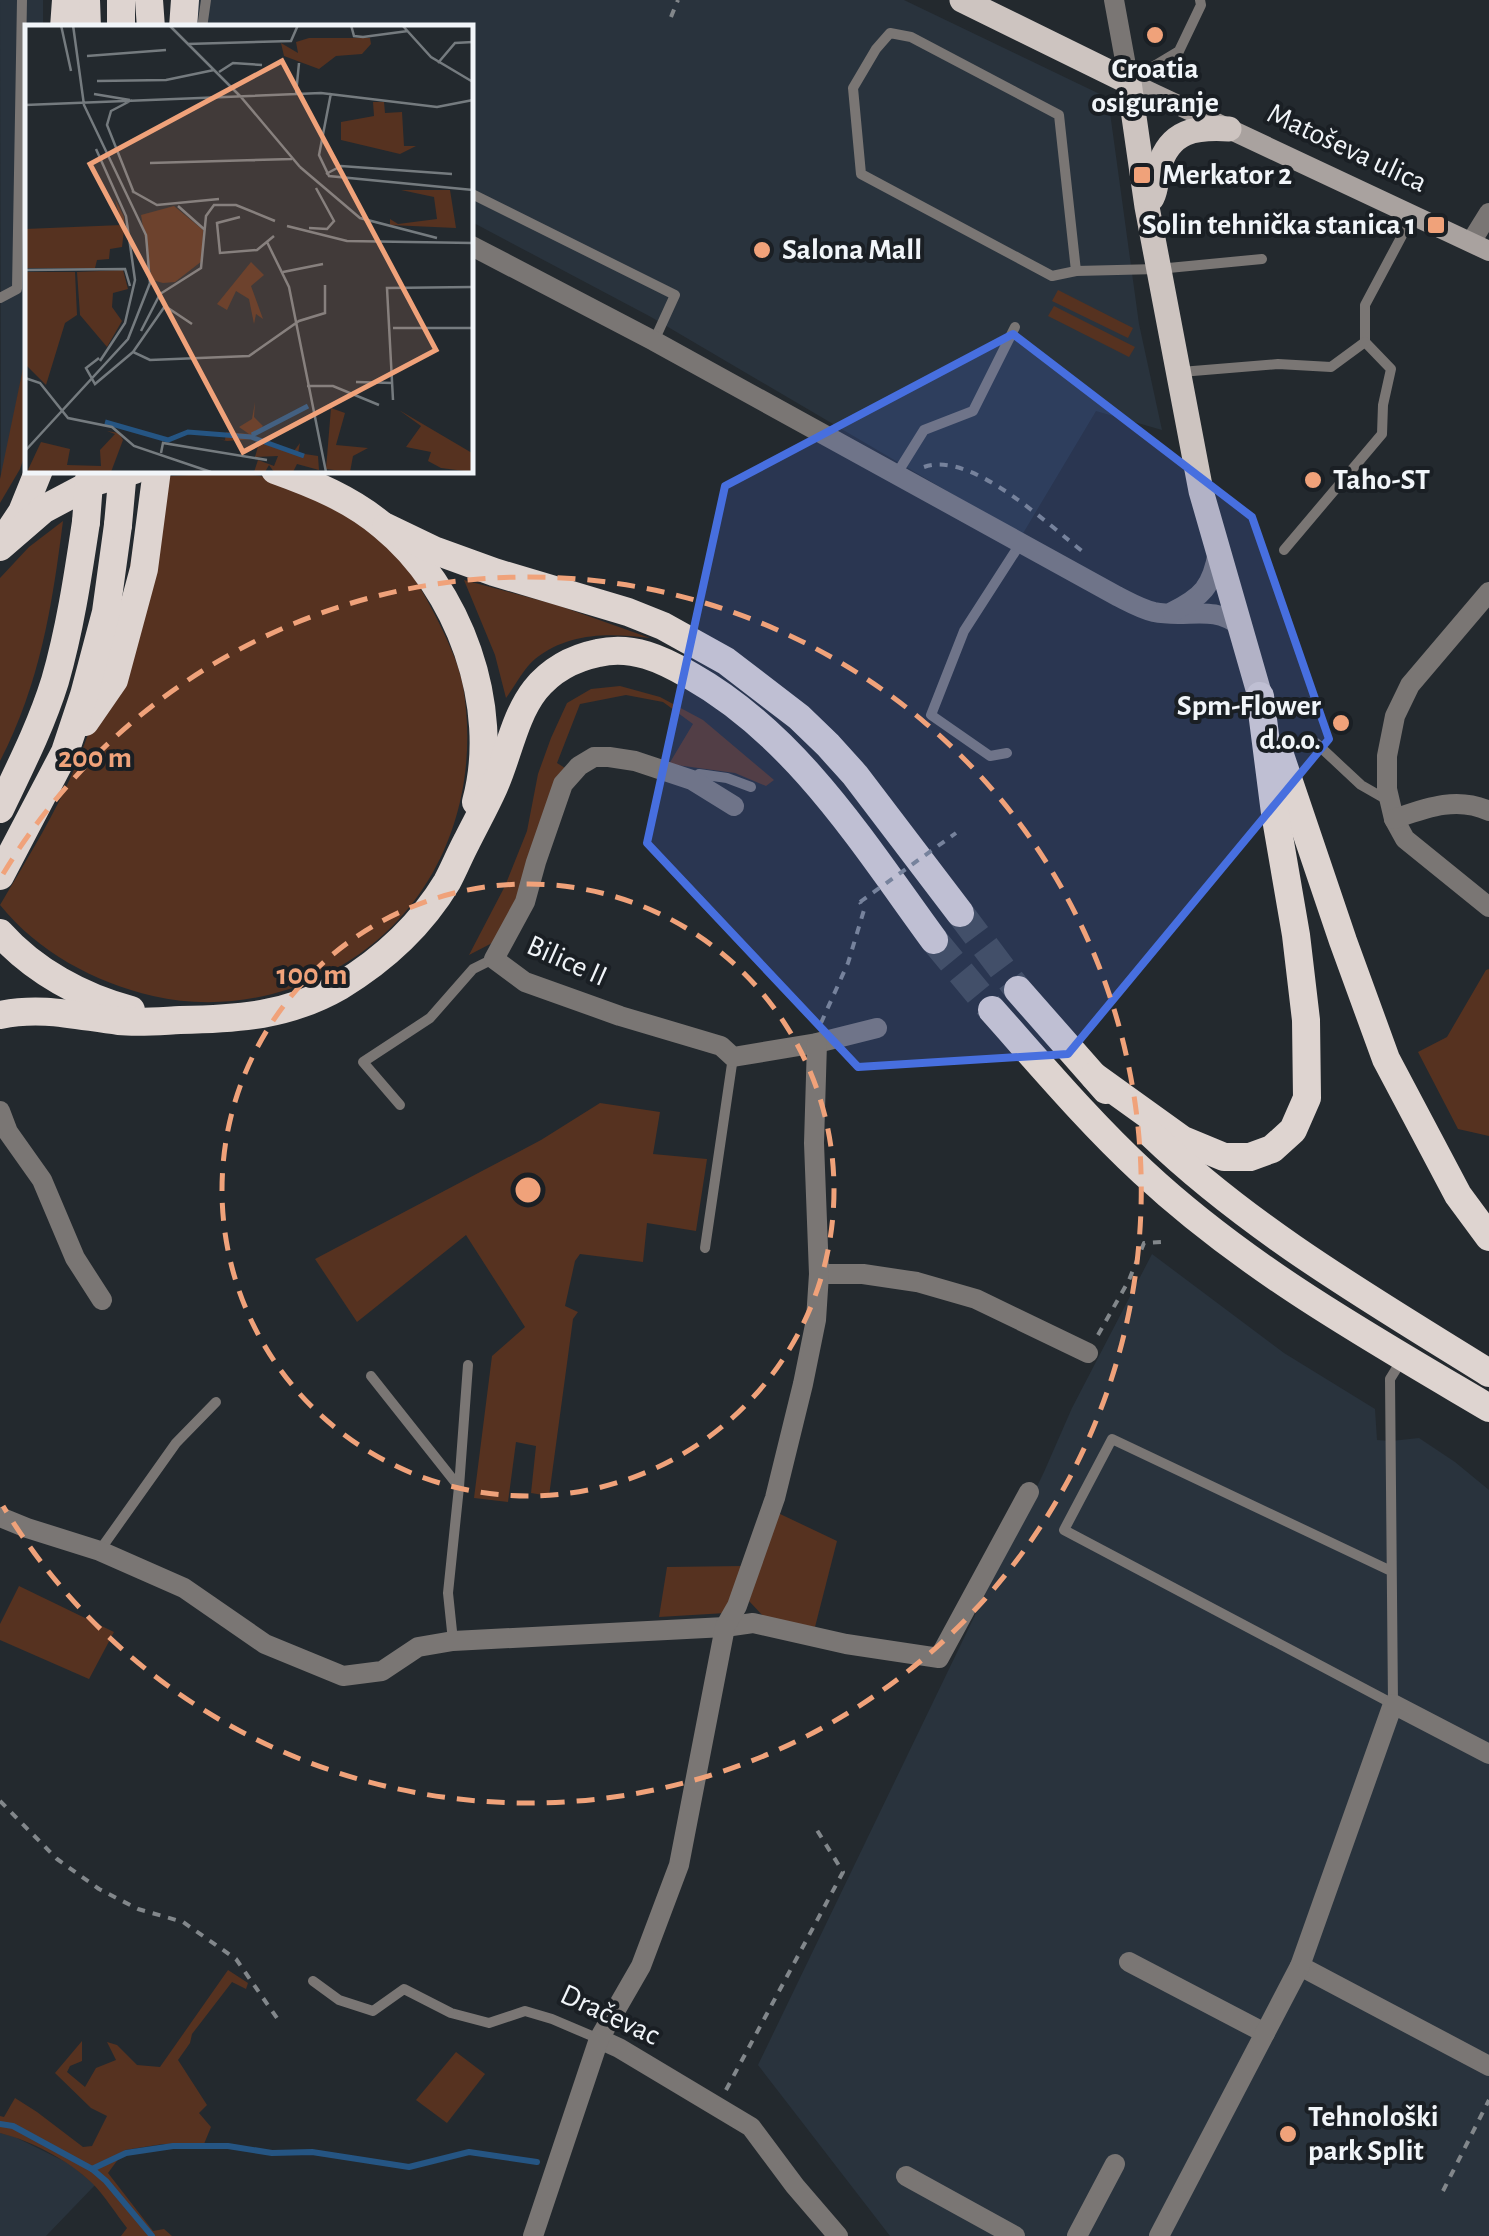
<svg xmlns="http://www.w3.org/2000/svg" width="1489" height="2236" viewBox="0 0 1489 2236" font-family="'Alegreya Sans',sans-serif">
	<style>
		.built { fill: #29333d }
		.green { fill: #563220 }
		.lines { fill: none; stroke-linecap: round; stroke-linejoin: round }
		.stream { stroke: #255583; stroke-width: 6 }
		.trunk-tunnel { stroke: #42484c; stroke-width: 28; stroke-dasharray: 28 14; stroke-linecap: butt }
		.path { stroke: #82878b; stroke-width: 4; stroke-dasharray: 8 8; stroke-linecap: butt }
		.service { stroke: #7a7674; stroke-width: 10 }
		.minor { stroke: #7a7674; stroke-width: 20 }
		.secondary { stroke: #a9a29f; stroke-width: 20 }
		.primary { stroke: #cdc4c0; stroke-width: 25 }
		.trunk { stroke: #ded4d0; stroke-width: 28 }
		.path-bridge { stroke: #82878b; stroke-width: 4; stroke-dasharray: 8 8; stroke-linecap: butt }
		.trunk-bridge { stroke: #ded4d0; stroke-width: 28 }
		.marked { fill: #476fdf; fill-opacity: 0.2; stroke: #476fdf; stroke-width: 8; stroke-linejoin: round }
		.ring { fill: none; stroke: #f0a27a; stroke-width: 5; stroke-dasharray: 18 12 }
		.poi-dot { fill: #f0a27a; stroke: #1a1f24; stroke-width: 4 }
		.labels { text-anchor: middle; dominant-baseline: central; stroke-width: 8; stroke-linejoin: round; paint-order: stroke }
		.poi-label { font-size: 30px; font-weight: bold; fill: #f1f5f9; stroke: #1a1f24; text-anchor: start }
		.street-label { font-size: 30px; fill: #f1f5f9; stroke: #1a1f24 }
		.inset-river { fill: none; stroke: #255583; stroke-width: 5 }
		.inset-road { fill: none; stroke: #757b7f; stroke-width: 2.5 }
		.view { fill: #f0a27a; fill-opacity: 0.15; stroke: #f0a27a; stroke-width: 5 }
		.inset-edge { fill: none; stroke: #f1f5f9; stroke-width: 5 }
		.centre { fill: #f0a27a; stroke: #1a1f24; stroke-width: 5 }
		.ring-label { font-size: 30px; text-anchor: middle; font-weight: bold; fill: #f0a27a; stroke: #1a1f24; stroke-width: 8; stroke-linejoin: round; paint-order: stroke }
	</style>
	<rect width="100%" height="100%" fill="#23292e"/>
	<!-- built -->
	<g class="built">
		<path d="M0 0H43V27L28 28 27 349 1 480Z"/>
		<path d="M195 0H904L1108 98 1139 324 1162 430 1096 411 1022 535 651 317 470 221V28H193Z"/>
		<path d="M1152 1254 1284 1353 1375 1409 1377 1440 1391 1441 1419 1438 1455 1462 1489 1490V2236H890L758 2065 1044 1472 1072 1408Z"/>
		<path d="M0 2133 13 2136 70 2164 95 2185 46 2236H0Z"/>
	</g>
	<!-- green -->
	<g class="green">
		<path d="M1058 290 1133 328 1128 338 1052 301Z"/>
		<path d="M1054 306 1135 347 1129 357 1048 316Z"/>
		<path d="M27 349V449L20 469 0 503V479Z"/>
		<path d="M235 472C252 475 271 477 287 483 303 490 318 501 333 509 346 516 361 522 373 531 400 553 420 585 435 615 446 637 458 661 463 686 483 804 433 923 322 976 269 1001 210 1009 153 996 94 982 38 952 0 905 30 854 62 803 83 748 117 661 131 570 143 478Z"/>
		<path d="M63 521C52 607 40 683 0 761V578L29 547Z"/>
		<path d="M464 580 557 605 650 638C609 633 569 632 535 659 524 668 515 686 506 698L495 655Z"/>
		<path d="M620 686 660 697 703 720 774 780 766 786 735 773 669 764 693 724 663 702 626 695 580 704 557 763 565 768 556 777 522 887 494 942 469 955 505 886 527 831 538 774 551 738 567 703 591 689Z"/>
		<path d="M1489 969V1136L1458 1129 1418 1052 1447 1037 1486 970Z"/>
		<path d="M600 1103 660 1112 653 1154 707 1159 696 1231 647 1223 643 1262 580 1254 575 1261 565 1306 578 1312 573 1319 549 1496 531 1493 536 1446 516 1442 508 1502 474 1498 492 1356 525 1327 466 1235 357 1322 315 1259 541 1140Z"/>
		<path d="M778 1513 837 1541 815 1627 765 1618 749 1601Z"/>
		<path d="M743 1566 726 1613 659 1617 667 1567Z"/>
		<path d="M19 1586 114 1632 89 1679 0 1640V1624Z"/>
		<path d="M228 1970 248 1983 246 1989 232 1982 192 2034 190 2043 178 2060 207 2105 199 2113 211 2127 204 2144H163L125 2150 108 2173 153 2231 164 2229 172 2236H121L127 2228C116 2214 105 2196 92 2183 68 2160 32 2141 0 2133V2116L4 2117 15 2098 37 2112 83 2147 92 2146 107 2116 91 2108 55 2073 82 2041V2061L70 2066 67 2072 85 2087 96 2068 116 2060 107 2042 117 2045 137 2065 160 2067Z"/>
		<path d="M456 2052 485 2074 447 2123 416 2100Z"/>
	</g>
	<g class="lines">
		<!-- stream -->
		<g class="stream">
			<path d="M0 2124 13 2126 92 2169 106 2181 152 2236"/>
			<path d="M92 2169 126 2153 173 2146H228L272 2153 312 2152 409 2167 469 2152 537 2162"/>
		</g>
		<!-- trunk-tunnel -->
		<g class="trunk-tunnel">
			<path d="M960 913 1018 990"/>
			<path d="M934 940 992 1010"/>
		</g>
		<!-- path -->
		<g class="path">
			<path d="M671 17 678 0"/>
			<path d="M924 467C972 450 1049 526 1086 554"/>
			<path d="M821 1023 848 963 864 910 860 902"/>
			<path d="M1098 1335 1129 1280 1144 1243 1162 1242"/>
			<path d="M0 1801 57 1859 99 1889 138 1909 183 1922 236 1959 279 2021"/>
			<path d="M726 2090 843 1872 815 1827"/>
			<path d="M1443 2191 1489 2100"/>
		</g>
		<!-- service -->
		<g class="service">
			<path d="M202 28 206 0"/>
			<path d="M1129 81 1179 51 1201 5 1200 0"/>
			<path d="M470 193 675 295 654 341"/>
			<path d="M1076 271 1059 115 911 37 890 33 876 49 853 88 861 174 1052 276 1076 271 1158 269 1262 259"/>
			<path d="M0 298 17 289 22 0"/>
			<path d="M1365 342V305L1413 215"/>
			<path d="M1181 372 1278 364 1331 367 1365 342 1391 369 1383 405 1382 434 1284 550"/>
			<path d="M896 475 924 430 973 411 1015 327"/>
			<path d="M1316 743 1361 785 1389 801"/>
			<path d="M1007 753 990 756 931 715 964 631 1020 544"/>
			<path d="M692 780 699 774 727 778 751 787"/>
			<path d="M400 1105 363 1062 430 1018 473 969 493 959"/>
			<path d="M705 1248 733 1057"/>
			<path d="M371 1376 459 1487"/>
			<path d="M100 1550 176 1443 216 1402"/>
			<path d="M1391 1571 1112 1439 1064 1530 1393 1704 1390 1379 1403 1358"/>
			<path d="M453 1641 448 1593 459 1487 468 1365"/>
			<path d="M313 1981 339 2000 373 2011 404 1989 451 2013 489 2023 525 2011 552 2019 599 2039"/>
		</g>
		<!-- minor -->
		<g class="minor">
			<path d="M1114 0 1129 82"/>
			<path d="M1471 242 1489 213"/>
			<path d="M470 245 654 341 1117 596C1129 602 1141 609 1154 612 1188 619 1212 604 1240 626"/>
			<path d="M1489 592 1410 685 1395 716 1387 756V789L1394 819 1405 839 1489 907"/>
			<path d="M1172 612C1202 597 1212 587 1218 552"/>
			<path d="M734 806 692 780 635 761 609 757H594L579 766 563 784 536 862 525 902 494 959 525 982 620 1016 721 1046 733 1057 817 1043 877 1028"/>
			<path d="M1394 819C1426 808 1457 796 1489 811"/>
			<path d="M0 1111 8 1132 42 1180 75 1258 102 1300"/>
			<path d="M819 1274H863L917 1282 976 1299 1088 1353"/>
			<path d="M0 1517 27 1528 100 1551 184 1588 265 1644 343 1676 382 1671 418 1647 453 1641 725 1627 753 1623 846 1644 939 1658 1029 1492"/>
			<path d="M1129 1962 1265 2033"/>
			<path d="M1300 1966 1489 2066"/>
			<path d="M599 2039 619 2048 751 2127 795 2186 838 2236"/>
			<path d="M906 2176 1015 2236"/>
			<path d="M533 2236 599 2039 641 1966 679 1865 725 1627 737 1606 775 1498 803 1384 816 1320 819 1274 814 1143 817 1043"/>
			<path d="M1077 2236 1115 2164"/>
			<path d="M1159 2236 1300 1966 1393 1704 1489 1754"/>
		</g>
		<!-- secondary -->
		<path class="secondary" d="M1129 82 1489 251"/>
		<!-- primary -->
		<g class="primary">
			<path d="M962 0 1129 82 1147 207 1201 491 1260 696"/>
			<path d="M1152 198C1157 188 1156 178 1159 167 1170 130 1196 127 1229 129"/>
		</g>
		<!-- trunk -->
		<g class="trunk">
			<path d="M86 0 87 28"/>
			<path d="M149 0 151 28"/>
			<path d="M64 28 66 0"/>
			<path d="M121 28V0"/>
			<path d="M183 28 185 0"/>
			<path d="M275 470C314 484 351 499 383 526 459 588 502 706 476 802"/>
			<path d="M12 527 22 512 39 470"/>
			<path d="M386 527 436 551 494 572 628 612 663 626 726 661 799 717 828 745 855 775 960 913"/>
			<path d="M0 547 44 509 97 481 134 470"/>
			<path d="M85 722 114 680 144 569 157 470"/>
			<path d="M1280 755 1343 941 1386 1059 1458 1195 1489 1237"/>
			<path d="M0 809C20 767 41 726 55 681 70 629 78 575 86 522"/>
			<path d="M0 876 65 752 84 695 106 612 118 525"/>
			<path d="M0 933C34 971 82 997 131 1010"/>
			<path d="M1018 990 1106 1090"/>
			<path d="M992 1010C1041 1065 1089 1122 1143 1172 1246 1268 1369 1337 1489 1408"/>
			<path d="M0 1015C42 1006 77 1016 119 1021 139 1023 160 1021 180 1020 238 1019 288 1016 340 986 383 960 421 925 447 882 454 869 460 854 467 841 476 823 486 805 494 787 508 756 514 717 535 690 551 670 574 658 598 653 632 645 662 659 691 676 797 736 863 843 934 940"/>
			<path d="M1094 1076 1183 1140 1224 1157H1250L1272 1149 1293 1130 1307 1098 1306 1020 1296 935 1275 813 1260 696"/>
			<path d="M1151 1134C1251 1230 1372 1300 1489 1373"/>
		</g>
		<!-- path-bridge -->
		<path class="path-bridge" d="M860 902 956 833"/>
		<!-- trunk-bridge -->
		<g class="trunk-bridge">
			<path d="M86 522 90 470"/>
			<path d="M118 525 123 470"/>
		</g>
	</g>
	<!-- marked area -->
	<path class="marked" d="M1013 334 1252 517 1329 739 1068 1054 858 1067 647 843 725 486Z"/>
	<!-- distance rings -->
	<g class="ring">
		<circle cx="528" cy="1190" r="306"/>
		<path d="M3 874A613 613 0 1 1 3 1506"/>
	</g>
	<!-- markers -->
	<g class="poi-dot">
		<circle cx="1155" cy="35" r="10"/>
		<rect x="1132" y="165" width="20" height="20" rx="5"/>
		<rect x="1426" y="215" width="20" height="20" rx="5"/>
		<circle cx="762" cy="250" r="10"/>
		<circle cx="1313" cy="480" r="10"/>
		<circle cx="1341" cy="723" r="10"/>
		<circle cx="1288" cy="2134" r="10"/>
	</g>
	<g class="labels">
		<!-- poi labels -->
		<g class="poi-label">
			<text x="1155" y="69" text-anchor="middle">Croatia<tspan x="1155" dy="34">osiguranje</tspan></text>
			<text x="1162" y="175">Merkator 2</text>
			<text x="1416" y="225" text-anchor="end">Solin tehnička stanica 1</text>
			<text x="782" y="250">Salona Mall</text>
			<text x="1333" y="480">Taho-ST</text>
			<text x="1321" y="706" text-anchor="end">Spm-Flower<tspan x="1321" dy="34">d.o.o.</tspan></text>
			<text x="1308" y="2117">Tehnološki<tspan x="1308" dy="34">park Split</tspan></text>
		</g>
		<!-- street labels -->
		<g class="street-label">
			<text transform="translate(1347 148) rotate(25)">Matoševa ulica</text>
			<text transform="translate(567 961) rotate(24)">Bilice II</text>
			<text transform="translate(610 2015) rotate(25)">Dračevac</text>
		</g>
	</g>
	<!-- overview -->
	<g transform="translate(25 25)">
		<rect width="448" height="448" fill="#23292e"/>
		<path d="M284 13H345L346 19 337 29 311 31 294 44 259 31 256 18 273 28 271 17ZM348 77H359L360 88 377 87 379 121H391L375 129 316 115V97L349 91ZM376 165H425L431 203 365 200V194L373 199 412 194 409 172ZM90 174 99 192V205L97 222 85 224 84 234 72 235 70 243H0V204L97 200ZM149 181 178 205 177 236 150 257 138 258 127 255 116 190ZM226 237 239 250 226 261 238 294 231 289 229 299 224 274 211 266 202 285 192 279ZM98 245 103 264 88 268 87 282 97 296 82 322 55 290 52 247ZM0 247H50L52 290 40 298 21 360 0 339ZM230 377 229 392 238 401 228 412 269 426 275 418 273 428 293 431 294 445 272 439 268 447H249L244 440 240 447H229L233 435 249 441 253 431 230 432 234 418 227 414 202 416 194 414 200 415 201 407 224 409 214 402 227 394ZM306 383 320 388 311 420 343 423 328 431 325 447 301 444ZM374 385 447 428V447L416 443 403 436 406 427 381 422 396 401ZM82 406 94 408 98 415 86 447H2L16 417 45 424 42 440 76 441 75 425 90 409Z" fill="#563220"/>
		<path class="inset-river" d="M80 397 143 415 163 407 226 412 279 431M227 410 283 381"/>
		<path class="inset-road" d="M36 0 46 46M144 0 216 72M326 0 329 11 338 12 383 6M377 0 406 32 448 57M162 19 266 16 273 0M62 31 141 25M413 38 430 18 448 17M194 47 208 38 237 40M72 56 141 55 189 45M306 68 294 130 304 151 448 165M69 69 105 75M271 69 274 38M216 72 275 142M107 75 86 86 82 100 109 168M0 80 296 68 412 82 448 75M71 124 101 191 110 255 100 298 75 336M125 138 267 134M275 142 335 193 412 213M301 149 316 141 427 149M107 166 132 180 194 174M153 181 180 205M215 192 192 198 195 228 232 225 249 211M262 201 322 216 448 218M284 203 302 204 309 196 291 163M242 217 264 262 301 447M0 245 100 244 105 261M258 247 298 239M167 299 140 281 108 327 125 335 224 331 274 296 300 288V260M368 303H448M116 306 135 269 176 243 181 191 189 180H211L250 196M74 333 61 343 70 359 108 327M0 353 15 358 43 393 87 402 109 421 186 447M331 357 368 358M282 361H308L354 380M368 375 362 263 448 262M0 426 103 314 125 258 121 210 59 80 48 0M136 428 138 418 242 435"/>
		<path class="view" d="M257 36 411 325 218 427 65 139Z"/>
		<rect width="448" height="448" class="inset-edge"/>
	</g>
	<circle cx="528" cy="1190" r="15" class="centre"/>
	<g class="ring-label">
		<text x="95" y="767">200 m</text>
		<text x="312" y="984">100 m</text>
	</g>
</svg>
